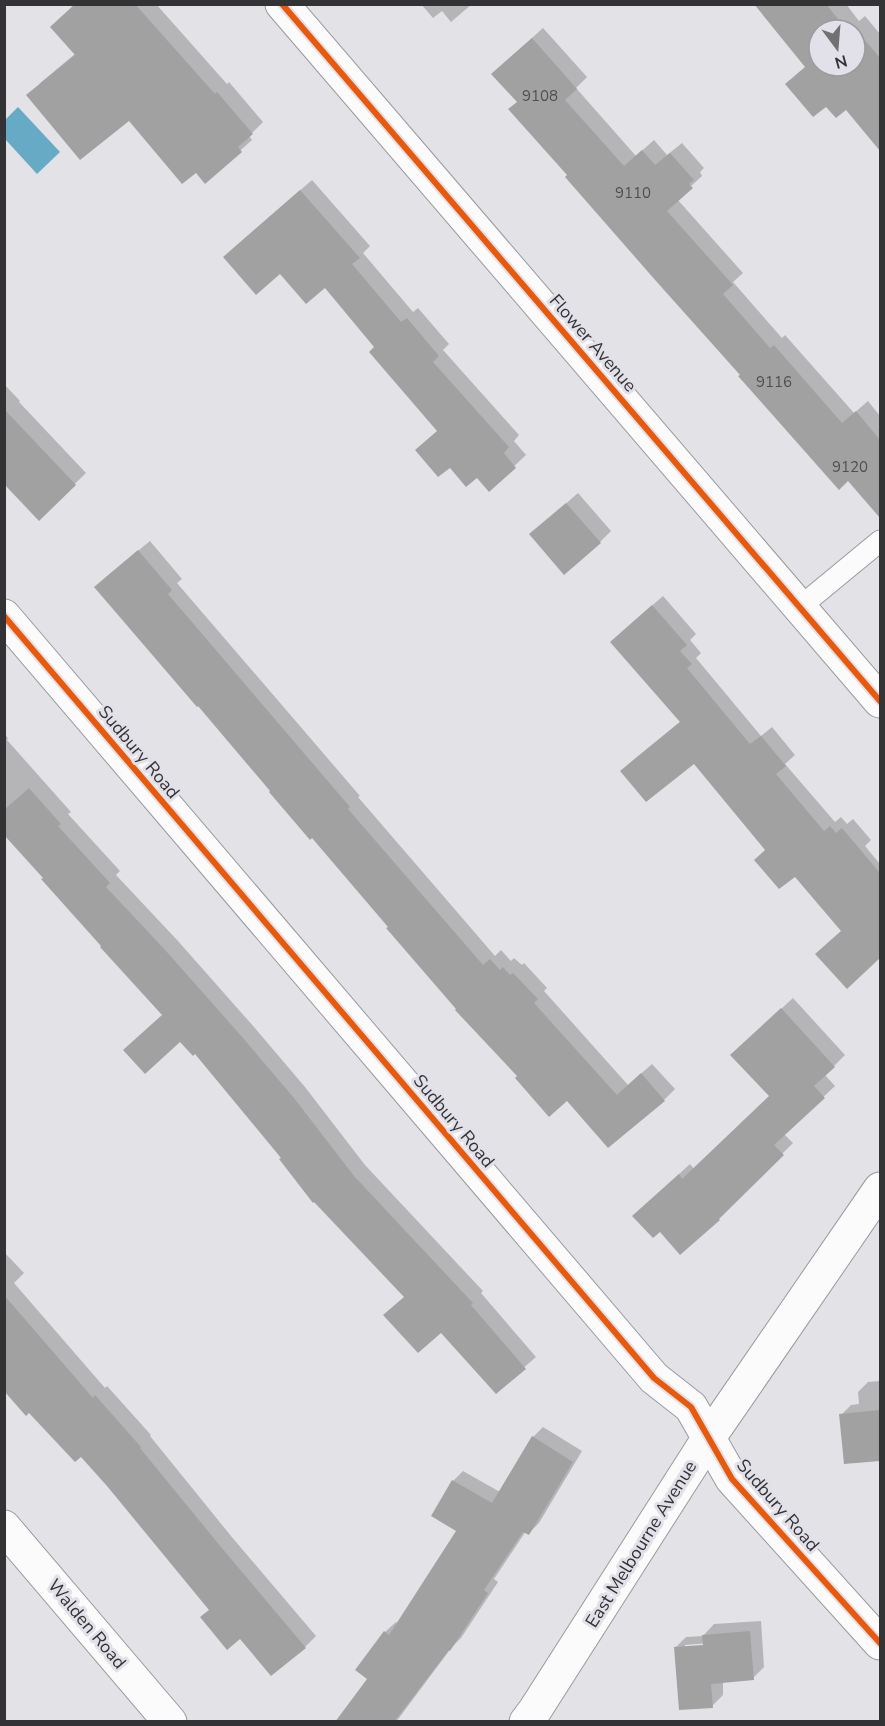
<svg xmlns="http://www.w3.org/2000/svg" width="885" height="1726" viewBox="0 0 885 1726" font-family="'Nunito Sans',sans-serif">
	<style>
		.water { fill: #66aac5 }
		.shadow { fill: #0003; fill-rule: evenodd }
		.building { fill: #a2a1a2 }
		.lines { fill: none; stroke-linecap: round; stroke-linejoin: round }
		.lane-casing { stroke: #9a9a9e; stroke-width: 23 }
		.street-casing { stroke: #9a9a9e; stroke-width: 35 }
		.secondary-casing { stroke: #9a9a9e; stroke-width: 35 }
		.lane { stroke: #fbfbfb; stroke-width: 21 }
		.street { stroke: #fbfbfb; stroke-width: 33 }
		.secondary { stroke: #fbfbfb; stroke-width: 33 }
		.cycleway-casing { stroke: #e2e1e9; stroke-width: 10 }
		.cycleway { stroke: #e8590c; stroke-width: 6 }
		.labels { text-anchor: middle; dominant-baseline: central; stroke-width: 6; stroke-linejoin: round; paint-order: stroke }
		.number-label { font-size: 15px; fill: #4f4e51 }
		.street-label { font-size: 18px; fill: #333336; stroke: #e2e1e9 }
	</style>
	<rect width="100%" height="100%" fill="#e3e3e7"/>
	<!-- water -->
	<path class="water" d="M18 107 60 152 37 174 5 139V120Z"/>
	<!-- shadow -->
	<g class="shadow">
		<path d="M76 4H156L227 84 229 82 263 122 249 136 252 140 205 182 196 171 129 119 39 84 76 53Z"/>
		<path d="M421 4H472L451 22 442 11 433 18Z"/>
		<path d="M756 4H846L859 21 865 16 880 34V148L846 108 806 66ZM819 30H855V66H819Z"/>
		<path d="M543 28 587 77 576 88 636 156 654 140 667 155 682 143 704 168 700 172 702 176 677 199 743 273 733 282 782 338 785 335 854 413 868 401 880 416V506L876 510 849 479 741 375 568 175 518 101 504 63Z"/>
		<path d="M312 180 370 246 363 253 413 312 418 308 449 344 443 350 519 435 514 441 526 455 489 490 438 431 376 346 325 286 281 272 236 246Z"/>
		<path d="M4 384 20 401 19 402 86 473 39 519 4 480Z"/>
		<path d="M578 493 611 531 600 542 531 534Z"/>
		<path d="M150 541 182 579 177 583 360 796 358 797 495 956 501 950 511 961 514 958 522 965 524 963 547 988 544 991 628 1085 652 1064 675 1089 664 1100 608 1146 567 1099 519 1076 390 927 106 577Z"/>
		<path d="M663 596 696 634 690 640 701 653 696 658 761 736 772 727 795 755 785 764 835 822 841 817 847 824 853 819 871 840 865 846 880 864V956L847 986 842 931 795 874 767 850 694 762 622 771 632 761 681 721 622 632Z"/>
		<path d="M4 733 8 738 7 740 71 812 68 814 120 871 116 875 178 941 254 1027 305 1087 365 1165 483 1291 481 1293 536 1357 496 1392 441 1330 405 1296 283 1158 164 1014 4 832Z"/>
		<path d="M793 998 845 1055 825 1075 835 1086 784 1134 793 1143 729 1207 645 1205 690 1164 694 1169 771 1096 743 1044Z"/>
		<path d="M4 1252 24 1273 14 1283 105 1388 107 1386 151 1435 150 1436 231 1536 316 1636 305 1647 240 1637 211 1609 108 1485 4 1365Z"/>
		<path d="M880 1381V1459L845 1462 841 1415 851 1405 859 1404 858 1392 868 1382Z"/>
		<path d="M543 1427 582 1451 539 1523 529 1533 526 1531 494 1579 498 1582 461 1638 452 1647 396 1722H337L369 1679 385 1632 396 1622 398 1624 458 1530 453 1481 463 1471 500 1492 533 1437Z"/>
		<path d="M761 1621 764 1667 753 1678 723 1681V1695L712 1706 675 1648 686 1637 703 1636 714 1624ZM710 1643V1646L685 1648V1645Z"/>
	</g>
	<!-- building -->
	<g class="building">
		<path d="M75 4H135L215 94 217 92 253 134 238 147 242 152 205 184 196 173 182 184 129 121 80 160 26 95 75 55 50 27Z"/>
		<path d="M754 4H826L847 30H819V66H855V30H848L853 26 880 58V151L846 110 836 118 826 107 813 117 785 84 805 67Z"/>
		<path d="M532 38 577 89 565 100 624 166 642 150 655 165 670 153 694 180 689 184 693 188 667 211 733 285 723 294 770 348 774 345 842 423 856 411 880 440V518L848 481 839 490 738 376 740 375 656 281 565 177 567 175 508 109 517 102 491 74Z"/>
		<path d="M300 190 360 258 352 264 401 322 407 318 439 356 433 362 509 447 504 453 516 468 489 492 477 478 466 487 450 468 438 477 415 450 437 431 369 352 374 347 325 288 306 304 280 274 256 295 223 257Z"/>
		<path d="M4 409 76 485 39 521 4 484Z"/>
		<path d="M566 503 601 543 564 575 529 534Z"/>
		<path d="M138 550 172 590 168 594 350 807 348 809 483 965 490 959 500 970 503 967 510 975 513 973 538 999 534 1003 617 1095 641 1073 665 1101 608 1148 567 1101 549 1117 515 1078 517 1076 455 1010 456 1009 386 928 388 927 312 838 310 840 269 792 270 791 198 706 197 707 94 587Z"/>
		<path d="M652 605 687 645 680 651 692 664 687 668 750 744 761 736 786 766 776 774 824 831 830 826 836 833 842 828 880 873V958L847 989 815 954 841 931 795 877 779 889 754 860 765 850 694 764 646 802 620 771 680 722 610 642Z"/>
		<path d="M29 788 61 824 58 826 110 883 106 887 167 952 243 1038 294 1098 354 1176 473 1303 471 1305 526 1369 496 1394 441 1333 418 1353 383 1315 404 1297 314 1202 313 1203 279 1159 281 1158 195 1054 193 1056 180 1042 145 1074 123 1050 162 1015 100 947 101 946 41 879 43 878 4 835V810Z"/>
		<path d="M781 1008 835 1067 814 1086 825 1098 774 1145 784 1155 719 1219 720 1220 680 1255 660 1232 653 1238 632 1216 679 1174 682 1179 769 1096 730 1055Z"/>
		<path d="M4 1295 93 1398 95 1395 141 1447 140 1448 221 1547 306 1648 271 1676 240 1639 227 1650 200 1617 209 1610 107 1486 81 1457 75 1462 29 1413 26 1416 4 1391Z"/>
		<path d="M880 1410V1461L844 1464 839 1414Z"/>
		<path d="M532 1436 573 1462 529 1535 523 1532 484 1590 488 1593 450 1651 449 1650 394 1722H335L367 1679 355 1670 384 1631 389 1635 456 1531 431 1516 452 1480 492 1503Z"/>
		<path d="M750 1631 754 1680 711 1684 713 1708 679 1710 674 1647 703 1645 702 1635Z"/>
	</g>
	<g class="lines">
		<defs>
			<path id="lane" d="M800 607 880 541"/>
			<g id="street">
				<path d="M4 616 654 1378 691 1407 732 1479 880 1643"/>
				<path d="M4 1527 170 1722"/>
				<path d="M526 1722 535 1710 708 1439 880 1189"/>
			</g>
			<path id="secondary" d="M282 4 880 701"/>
		</defs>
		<!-- lane casing -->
		<use href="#lane" class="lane-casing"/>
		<!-- street casing -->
		<use href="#street" class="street-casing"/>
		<!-- secondary casing -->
		<use href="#secondary" class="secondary-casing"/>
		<!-- lane -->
		<use href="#lane" class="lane"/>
		<!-- street -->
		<use href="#street" class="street"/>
		<!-- secondary -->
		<use href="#secondary" class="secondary"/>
		<defs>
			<g id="cycleway">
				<path d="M282 4 880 701"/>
				<path d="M4 616 654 1378 691 1407 732 1479 880 1643"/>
			</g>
		</defs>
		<!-- cycleway casing -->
		<use href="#cycleway" class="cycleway-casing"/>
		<!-- cycleway -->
		<use href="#cycleway" class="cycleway"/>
	</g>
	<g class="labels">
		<!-- number labels -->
		<g class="number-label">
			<text x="540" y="96">9108</text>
			<text x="633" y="193">9110</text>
			<text x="774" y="382">9116</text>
			<text x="850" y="467">9120</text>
		</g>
		<!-- street labels -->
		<g class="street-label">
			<text transform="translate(593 343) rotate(49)">Flower Avenue</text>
			<text transform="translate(139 752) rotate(50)">Sudbury Road</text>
			<text transform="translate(454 1121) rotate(50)">Sudbury Road</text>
			<text transform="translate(778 1505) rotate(49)">Sudbury Road</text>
			<text transform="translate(641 1544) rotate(-58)">East Melbourne Avenue</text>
			<text transform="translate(87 1624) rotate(50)">Walden Road</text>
		</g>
	</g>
	<!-- border -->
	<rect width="885" height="1726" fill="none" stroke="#333336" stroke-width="12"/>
	<!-- north arrow -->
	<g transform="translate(837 48) rotate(164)"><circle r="28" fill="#e2e1e9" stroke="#9c9ba1" stroke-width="1.5"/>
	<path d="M0-4.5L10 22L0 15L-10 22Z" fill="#717174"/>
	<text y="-9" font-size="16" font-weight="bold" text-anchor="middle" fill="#333336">N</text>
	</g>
</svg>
